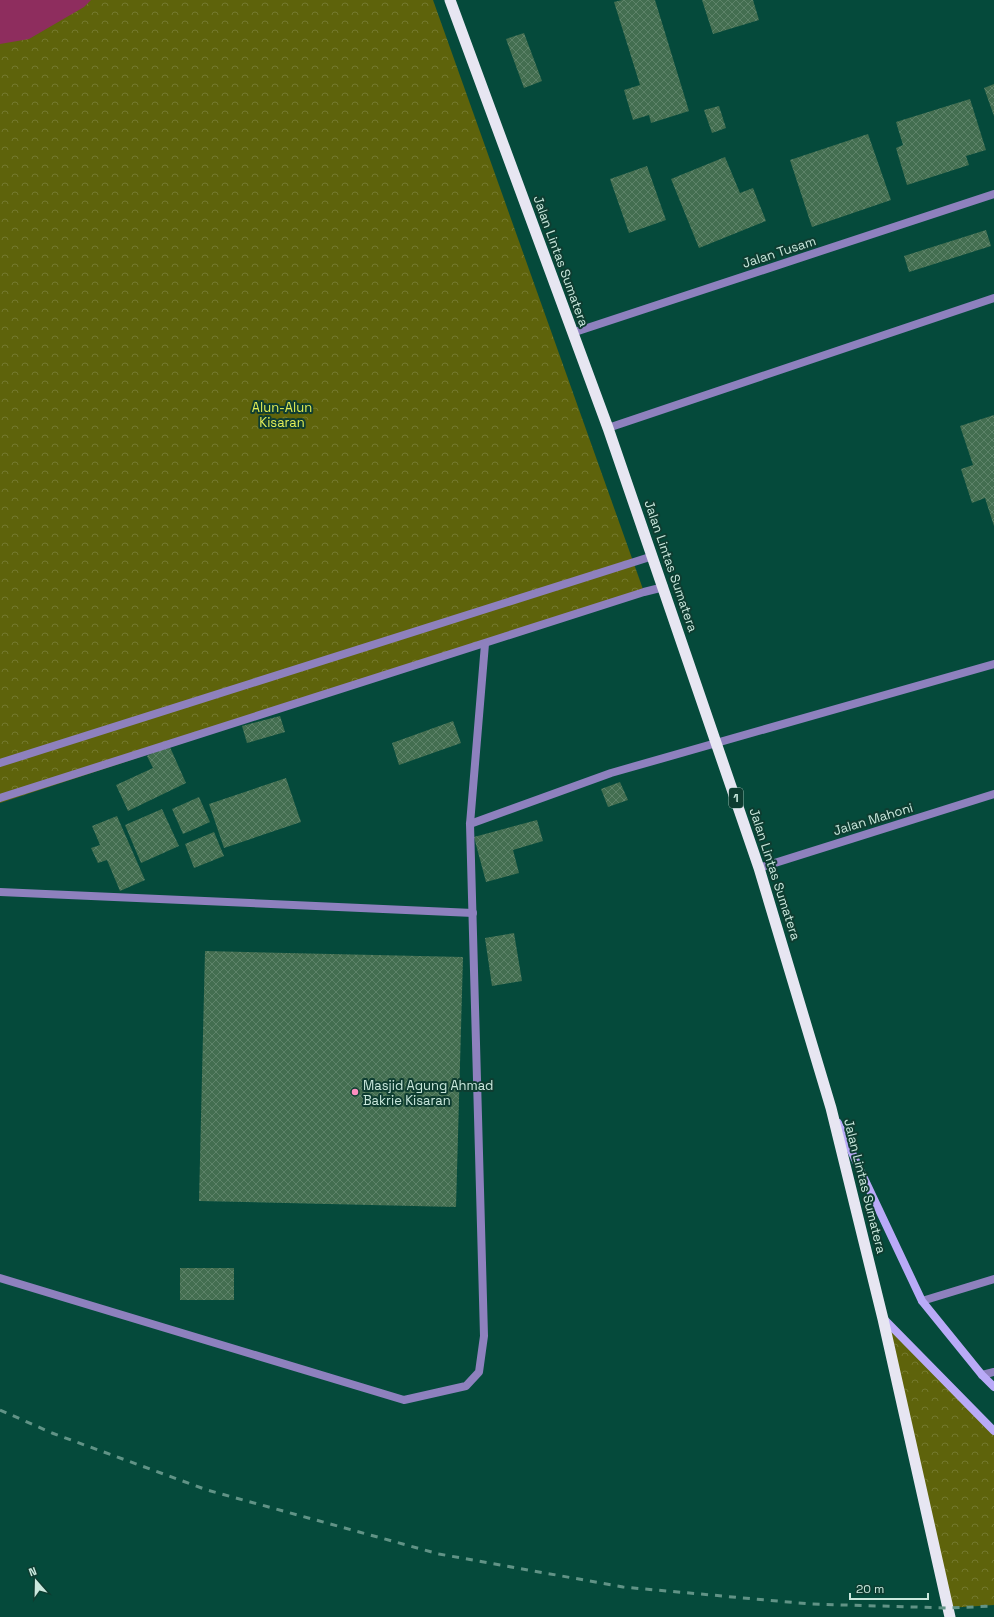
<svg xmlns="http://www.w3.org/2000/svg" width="994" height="1617" viewBox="0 0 994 1617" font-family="'Space Grotesk',sans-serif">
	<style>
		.park { fill: url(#park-crowns) }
		.water { fill: #8e2d5e }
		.building { fill: url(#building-cross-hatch) }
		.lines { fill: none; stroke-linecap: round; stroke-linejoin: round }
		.service { stroke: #8e81be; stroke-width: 8 }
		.minor { stroke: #8e81be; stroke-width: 8 }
		.secondary { stroke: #b9aaf7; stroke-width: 8 }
		.trunk { stroke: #e7e6f2; stroke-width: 11 }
		.rail { stroke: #619386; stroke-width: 3; stroke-dasharray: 7 7; stroke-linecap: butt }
		.poi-dot { fill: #fd8ebf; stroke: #0e3d31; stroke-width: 1.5 }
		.labels { text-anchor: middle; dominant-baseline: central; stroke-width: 4; stroke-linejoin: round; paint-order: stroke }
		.shield { fill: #0e3d31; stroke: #92b5a9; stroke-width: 1 }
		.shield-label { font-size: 12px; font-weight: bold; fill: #cae8dd }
		.street-label { font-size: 13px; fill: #cae8dd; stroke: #0e3d31 }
		.park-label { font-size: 13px; fill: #e4ee57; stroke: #0e3d31 }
		.poi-label { font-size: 13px; fill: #cae8dd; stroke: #0e3d31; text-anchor: start }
	</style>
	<defs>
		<pattern id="park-crowns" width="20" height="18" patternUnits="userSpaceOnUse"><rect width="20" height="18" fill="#5e630b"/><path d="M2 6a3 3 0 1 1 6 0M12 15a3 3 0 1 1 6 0" fill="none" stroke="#74792e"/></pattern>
		<pattern id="building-cross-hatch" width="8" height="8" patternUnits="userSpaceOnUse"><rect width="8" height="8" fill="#436e50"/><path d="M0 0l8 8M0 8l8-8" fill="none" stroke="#5d8369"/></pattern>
	</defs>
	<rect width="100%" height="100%" fill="#054a3b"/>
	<!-- park -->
	<g class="park">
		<path d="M0 0H433L644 592 0 803Z"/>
		<path d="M883 1319 994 1431V1605L948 1608Z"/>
	</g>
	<!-- water -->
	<path class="water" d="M0 0H91L84 7 29 39 0 44Z"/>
	<!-- building -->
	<g class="building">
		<path d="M622 0H655L689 111 651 123 649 115 633 120 624 90 640 85 614 2Z"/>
		<path d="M702 0H753L759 20 713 34Z"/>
		<path d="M524 33 542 81 524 88 506 39Z"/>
		<path d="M994 84V116L984 88Z"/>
		<path d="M970 99 986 150 966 156 969 165 907 185 896 148 903 145 896 122Z"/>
		<path d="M719 106 726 128 712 133 704 110Z"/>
		<path d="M868 134 891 200 812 227 790 160Z"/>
		<path d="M725 157 740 193 753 188 766 221 699 248 671 179Z"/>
		<path d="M647 166 666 220 629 233 610 179Z"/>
		<path d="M986 230 991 246 909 272 904 256Z"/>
		<path d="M994 415V526L985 498 972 503 961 469 973 465 960 426Z"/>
		<path d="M280 716 285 732 247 743 242 726Z"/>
		<path d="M453 721 461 743 399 765 392 743Z"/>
		<path d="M169 745 186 783 128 811 116 785 153 768 147 756Z"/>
		<path d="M286 778 301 822 224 848 209 804Z"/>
		<path d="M620 782 628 800 608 807 601 789Z"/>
		<path d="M199 797 210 822 183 834 172 809Z"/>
		<path d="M162 809 179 846 141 863 125 825Z"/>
		<path d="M117 816 145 880 120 891 107 860 98 863 91 848 100 845 92 826Z"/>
		<path d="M537 820 543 841 513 850 519 873 486 882 474 837Z"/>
		<path d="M214 832 224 856 194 868 185 844Z"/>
		<path d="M514 933 522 981 492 986 485 938Z"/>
		<path d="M205 951 463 957 456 1207 199 1201Z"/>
		<rect x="180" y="1268" width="54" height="32"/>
	</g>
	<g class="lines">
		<!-- service -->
		<g class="service">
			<path d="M608 428 994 298"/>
			<path d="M0 763 653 556"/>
			<path d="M0 798 644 592 664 587"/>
			<path d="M470 824 611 773 994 664"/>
			<path d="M0 892 473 913"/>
			<path d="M0 1278 404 1400 466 1386 479 1372 484 1336 470 824 485 644"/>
			<path d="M922 1301 994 1279"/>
		</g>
		<!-- minor -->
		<g class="minor">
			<path d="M572 333 994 194"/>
			<path d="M759 868 994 794"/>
			<path d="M982 1375 994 1372"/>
		</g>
		<!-- secondary -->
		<g class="secondary">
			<path d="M838 1123 922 1301 982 1375 994 1387"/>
			<path d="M884 1319 994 1431"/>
		</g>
		<!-- trunk -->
		<path class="trunk" d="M450 0 608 428 759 868 831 1108 883 1319 950 1617"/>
		<!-- rail -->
		<path class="rail" d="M0 1410 52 1433 207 1490 439 1554 623 1587 810 1604 948 1608 994 1606"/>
	</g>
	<!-- markers -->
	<circle class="poi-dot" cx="355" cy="1092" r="4"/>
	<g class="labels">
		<!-- shield labels -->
		<rect class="shield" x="729" y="788" width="14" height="20" rx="3"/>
		<g class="shield-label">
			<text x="736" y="798">1</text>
		</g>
		<!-- street labels -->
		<g class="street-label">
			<text transform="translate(779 252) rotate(-18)">Jalan Tusam</text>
			<text transform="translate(561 261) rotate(70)">Jalan Lintas Sumatera</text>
			<text transform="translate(671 566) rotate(71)">Jalan Lintas Sumatera</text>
			<text transform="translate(873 819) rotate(-17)">Jalan Mahoni</text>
			<text transform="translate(775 874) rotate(72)">Jalan Lintas Sumatera</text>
			<text transform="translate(865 1186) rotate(76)">Jalan Lintas Sumatera</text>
		</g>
		<!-- park labels -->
		<g class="park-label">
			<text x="282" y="407">Alun-Alun<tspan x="282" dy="15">Kisaran</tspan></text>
		</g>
		<!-- poi labels -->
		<g class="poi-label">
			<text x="363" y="1085">Masjid Agung Ahmad<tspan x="363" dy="15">Bakrie Kisaran</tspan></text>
		</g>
	</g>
	<!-- north arrow -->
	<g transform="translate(36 1581) rotate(340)" stroke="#0e3d31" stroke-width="3" paint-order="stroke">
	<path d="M0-3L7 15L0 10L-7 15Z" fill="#cae8dd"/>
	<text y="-6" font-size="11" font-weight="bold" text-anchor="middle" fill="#cae8dd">N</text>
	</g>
	<!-- scale -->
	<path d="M850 1593v6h78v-6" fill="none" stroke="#cae8dd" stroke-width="2"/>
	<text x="856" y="1593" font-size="12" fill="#cae8dd" stroke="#0e3d31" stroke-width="3" paint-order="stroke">20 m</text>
</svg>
